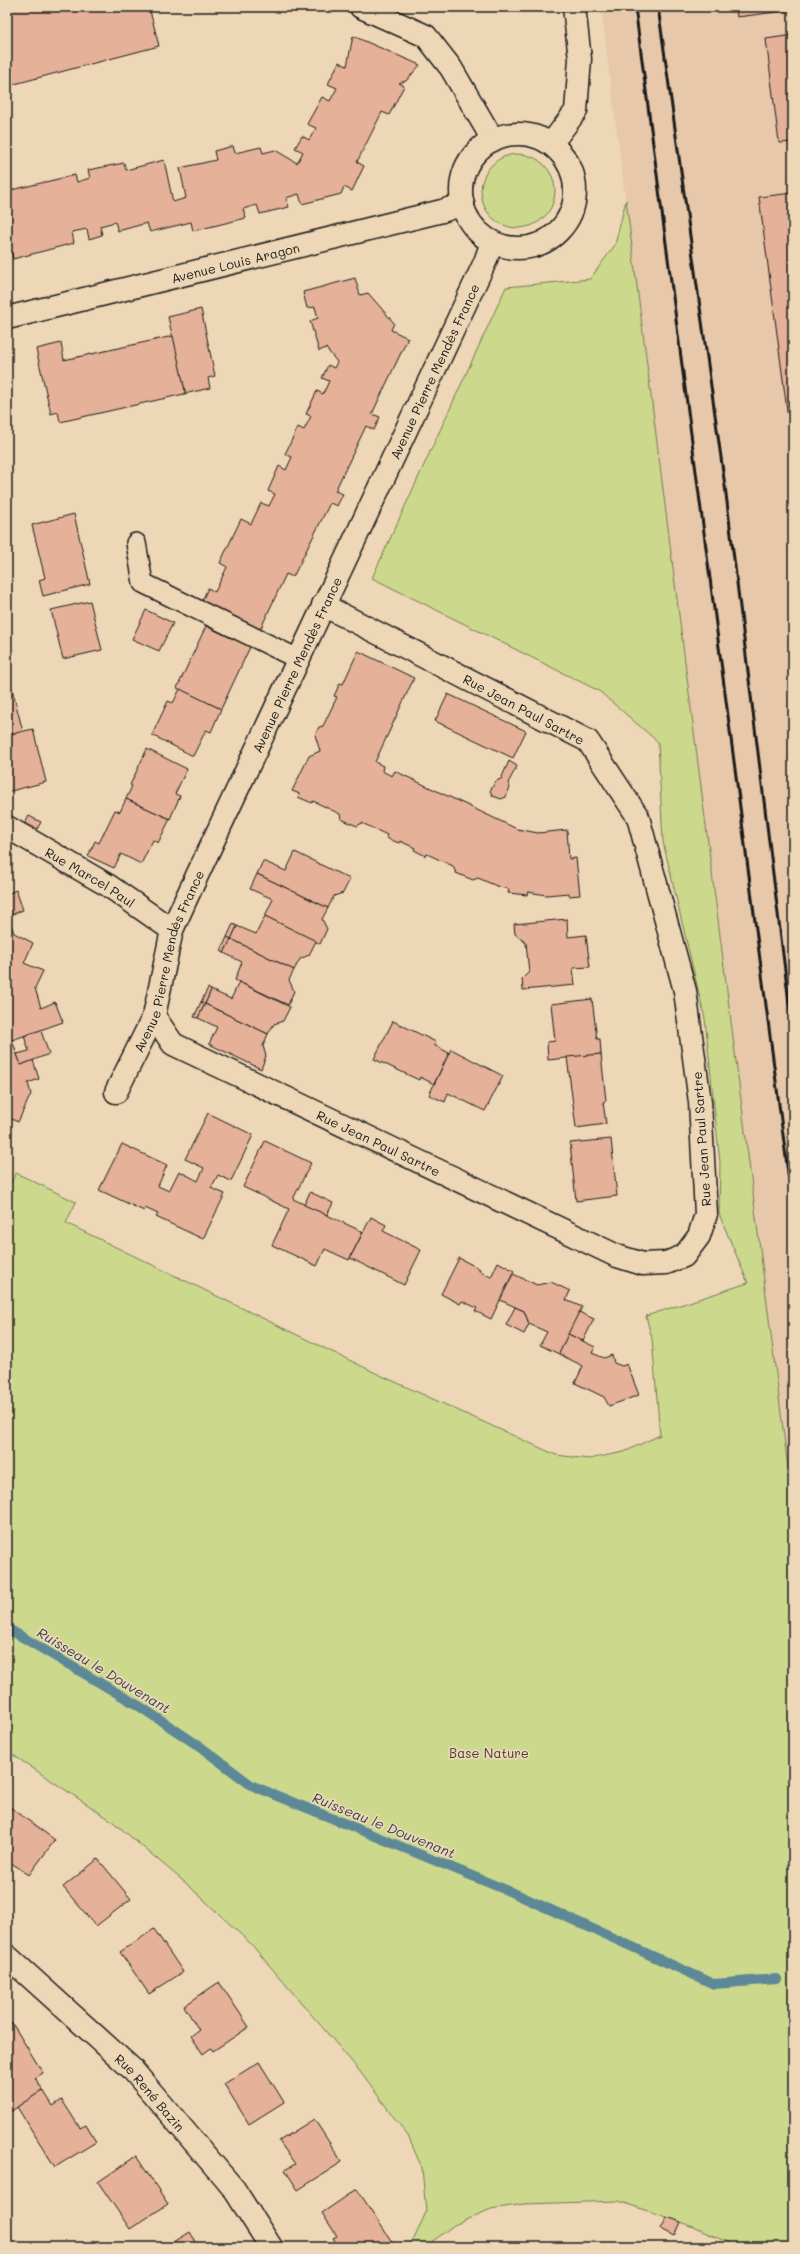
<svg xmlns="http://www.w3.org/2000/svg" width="800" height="2254" viewBox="0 0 800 2254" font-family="Mali,sans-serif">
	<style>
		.built { fill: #e7c8aa }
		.green { fill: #ccd88c; stroke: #747a54 }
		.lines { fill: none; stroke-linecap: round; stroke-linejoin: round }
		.stream { stroke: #5d8897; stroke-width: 10 }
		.building { fill: #e5b198; stroke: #1c1c1c }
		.lane-casing { stroke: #1c1c1c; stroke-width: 22 }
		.street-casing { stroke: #1c1c1c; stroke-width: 25 }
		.lane { stroke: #edd7b6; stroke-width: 19 }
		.street { stroke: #edd7b6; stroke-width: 22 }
		.rail { stroke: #1c1c1c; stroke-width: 3 }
		.labels { text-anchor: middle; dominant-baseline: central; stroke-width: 3.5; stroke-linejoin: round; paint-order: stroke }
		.street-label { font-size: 13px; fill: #1c1c1c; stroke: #edd7b6 }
		.park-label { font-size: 13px; fill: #3f4232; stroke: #edd7b6 }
		.water-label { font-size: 14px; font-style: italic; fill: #37494f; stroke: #edd7b6 }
	</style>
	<rect width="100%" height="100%" fill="#edd7b6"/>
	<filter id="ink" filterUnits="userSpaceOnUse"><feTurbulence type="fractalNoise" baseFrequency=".025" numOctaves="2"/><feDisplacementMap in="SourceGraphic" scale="8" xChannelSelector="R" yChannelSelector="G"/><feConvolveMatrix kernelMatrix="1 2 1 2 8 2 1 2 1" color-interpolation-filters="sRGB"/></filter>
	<g filter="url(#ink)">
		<!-- built -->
		<path class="built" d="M601 7H793V1507L763 1281Z"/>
		<!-- green -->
		<g class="green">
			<circle cx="518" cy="191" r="37"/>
			<path d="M626 200 793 1507V2247H739L681 2222 619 2201 524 2204 491 2209 454 2225 425 2247H407L415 2237 426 2212 422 2168 408 2136 358 2069 251 1944 188 1885 112 1821 7 1751V1190L16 1173 76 1202 66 1223 380 1375 556 1455 589 1459 624 1452 660 1435 652 1339 646 1316 748 1283 719 1214 720 1163 705 1019 663 842 658 742 599 691 372 578 506 287 590 279 615 245Z"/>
		</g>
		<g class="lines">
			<!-- stream -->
			<path class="stream" d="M7 1628 139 1706 202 1748 251 1785 516 1894 714 1984 777 1979"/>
		</g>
		<!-- building -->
		<g class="building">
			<path d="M7 7H149L159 46 7 86Z"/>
			<path d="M736 7H793V10L737 17Z"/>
			<path d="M793 35V142L779 143 766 39Z"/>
			<path d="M353 36 420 65 406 81 399 83 404 86 389 115 382 112 357 162 364 166 352 191 344 187 341 194 302 204 299 194 286 198 289 207 260 214 257 205 243 209 246 218 193 231 191 222 150 232 147 223 118 231 115 222 100 226 102 235 89 239 87 229 72 232 74 243 13 259 7 232V191L75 175 77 182 90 178 88 170 124 163 126 170 164 160 173 202 186 198 180 168 216 160 214 151 233 146 235 153 261 147 263 153 275 150 297 163 303 152 295 148 302 136 309 140 316 128 307 124 322 97 330 101 337 88 328 84 339 62 347 66Z"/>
			<path d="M793 193V456L759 197Z"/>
			<path d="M355 278 360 295 368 293 394 323 391 330 408 338 372 414 380 417 374 430 366 426 335 491 343 494 337 506 330 503 293 577 286 574 260 630 201 603 208 588 215 592 227 567 220 563 241 519 251 524 261 503 269 506 275 494 268 491 279 466 286 470 292 457 285 454 298 427 304 430 311 416 306 414 317 391 323 394 329 381 322 378 328 365 334 368 337 362 326 348 319 351 310 321 318 318 315 307 307 308 303 292Z"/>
			<path d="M201 309 215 376 208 378 210 388 184 394 185 391 168 317Z"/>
			<path d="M173 336 185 391 184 394 60 422 58 412 51 414 36 349 61 343 64 360Z"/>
			<path d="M74 514 90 584 43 596 39 580 45 578 32 525Z"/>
			<path d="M90 601 102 650 63 659 51 610Z"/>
			<path d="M146 610 173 623 159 651 132 639Z"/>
			<path d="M206 626 250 647 221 709 177 688Z"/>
			<path d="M358 651 414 678 375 762 383 766 382 771 392 776 395 771 517 829 538 833 567 830 569 859 576 858 580 895 569 896V893L546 895 528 892 527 895 508 893 509 889 499 887 478 878 473 880 456 873 453 866 427 854 426 856 414 850 415 848 400 841 399 843 386 838 387 835 362 823 357 826 341 819 340 814 313 801 312 803 298 797 300 794 292 791 309 756 320 751 315 735 319 727 323 726 337 697 334 696 340 683 343 684Z"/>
			<path d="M7 669 23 732 7 735Z"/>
			<path d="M180 689 221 709 211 732 206 730 193 756 152 735 168 701 173 703Z"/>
			<path d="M448 694 526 731 513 758 435 721Z"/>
			<path d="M33 729 46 782 7 792V735Z"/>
			<path d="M147 749 187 769 175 794 180 796 170 819 126 799 132 786 130 785Z"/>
			<path d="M509 761 517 766 508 783 510 787 506 797 501 799 493 796 490 791 496 781 501 779Z"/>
			<path d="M126 799 170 819 158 843 153 840 141 864 121 854 114 868 88 856 95 841 99 843 115 810 120 812Z"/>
			<path d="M29 816 41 822 37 829 25 823Z"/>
			<path d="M295 852 350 879 343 893 334 896 328 908 257 874 263 861 286 871Z"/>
			<path d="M257 874 328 908 322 919 327 929 320 944 265 916 273 899 250 889Z"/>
			<path d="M16 890 23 910 8 916 14 933 33 943 24 963 43 971 35 988 41 1008 55 1002 63 1022 12 1040 21 1065 33 1060 39 1079 28 1083 31 1094 18 1122 7 1117V894Z"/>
			<path d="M265 916 316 941 309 955 300 959 294 970 231 939 237 926 256 934Z"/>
			<path d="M567 919 568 937 586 935 590 967 573 968 575 985 523 990 522 979 529 972 526 943 515 934 514 924Z"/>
			<path d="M233 924 237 926 231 939 227 937Z"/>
			<path d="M227 937 231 939 224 953 221 951Z"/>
			<path d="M231 939 294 970 289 980 294 991 288 1005 235 980 242 962 224 953Z"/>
			<path d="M239 982 290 1007 283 1021 274 1024 268 1034 205 1004 211 990 231 999Z"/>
			<path d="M208 988 211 990 205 1004 201 1002Z"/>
			<path d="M592 999 597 1039H600L601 1054 548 1060 547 1042 555 1041 551 1004Z"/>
			<path d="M201 1002 205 1004 198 1018 194 1017Z"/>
			<path d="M205 1004 268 1034 263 1046 266 1056 261 1069 209 1044 217 1027 198 1018Z"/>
			<path d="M393 1021 436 1042 434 1045 449 1053 434 1084 420 1077 419 1080 374 1059Z"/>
			<path d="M41 1031 49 1054 21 1065 17 1054 29 1051 24 1036Z"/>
			<path d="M451 1049 503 1076 485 1111 448 1093 445 1102 429 1095Z"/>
			<path d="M601 1054 606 1101 603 1102 606 1124 576 1128 567 1057Z"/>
			<path d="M208 1113 253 1135 231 1181 218 1175 211 1188 225 1194 203 1239 156 1217 158 1214 145 1208 144 1211 99 1190 122 1144 167 1165 158 1186 169 1191 179 1171 198 1181 204 1168 185 1159Z"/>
			<path d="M611 1139 617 1196 576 1201 570 1143Z"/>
			<path d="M265 1141 311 1163 293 1199 363 1232 349 1260 325 1249 317 1266 272 1245 289 1209 243 1187Z"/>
			<path d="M310 1192 333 1203 327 1215 304 1205Z"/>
			<path d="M371 1217 386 1225 383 1231 421 1250 404 1285 350 1258Z"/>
			<path d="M459 1258 480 1269 479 1271 491 1277 498 1262 514 1271 491 1319 475 1311 477 1308 462 1301 460 1304 441 1294Z"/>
			<path d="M513 1274 537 1285 551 1282 570 1291 566 1300 582 1307 559 1354 540 1345 547 1332 529 1324 524 1311 500 1300Z"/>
			<path d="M515 1307 524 1311 529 1324 524 1334 506 1325Z"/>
			<path d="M579 1312 594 1319 583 1341 568 1334Z"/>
			<path d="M568 1334 595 1347 592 1353 604 1358 612 1355 614 1363 622 1366 627 1364 639 1395 609 1406 604 1397 575 1383 583 1366 559 1354Z"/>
			<path d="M10 1807 55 1840 29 1875 7 1860V1810Z"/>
			<path d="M98 1859 131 1899 96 1926 63 1887Z"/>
			<path d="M154 1929 183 1972 149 1994 120 1952Z"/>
			<path d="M219 1982 249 2027 213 2051 211 2048 203 2054 191 2036 199 2030 184 2006Z"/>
			<path d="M12 2023 43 2073 35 2078 43 2090 10 2112 7 2108V2026Z"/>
			<path d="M259 2062 284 2102 249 2124 224 2084Z"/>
			<path d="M43 2090 53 2106 62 2100 80 2128 86 2125 96 2142 55 2167 17 2107Z"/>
			<path d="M314 2119 342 2162 298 2190 285 2170 295 2164 279 2141Z"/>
			<path d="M136 2156 168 2204 130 2229 98 2182Z"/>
			<path d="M357 2189 392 2242 384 2247H339L333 2238 337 2236 322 2213Z"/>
			<path d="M667 2217 681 2222 675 2236 661 2229Z"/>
			<path d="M190 2232 199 2247H166Z"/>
		</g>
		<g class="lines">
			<defs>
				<path id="lane" d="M136 543 143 583 298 659"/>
				<g id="street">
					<path d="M361 7 426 36 451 68 493 140"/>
					<circle cx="518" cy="191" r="57"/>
					<path d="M551 144 576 111 580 59 574 7"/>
					<path id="s1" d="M7 318 442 211 463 204"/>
					<path id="s2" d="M7 827 109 886 172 930"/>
					<path id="s3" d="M154 1016 173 1044 617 1256 643 1264 666 1263 684 1256 699 1236 706 1214 700 1102 685 991 638 817 588 741 323 605"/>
					<path id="s4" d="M116 1092 154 1016 172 930 186 899 485 262 492 242"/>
					<path id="s5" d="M7 1956 131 2068 234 2189 271 2247"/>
				</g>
			</defs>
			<!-- lane casing -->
			<use href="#lane" class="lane-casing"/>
			<!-- street casing -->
			<use href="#street" class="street-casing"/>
			<!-- lane -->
			<use href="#lane" class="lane"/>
			<!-- street -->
			<use href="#street" class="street"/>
			<!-- rail -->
			<g class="rail">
				<path d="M635 7 793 1211"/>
				<path d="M658 7 725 486 793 1035"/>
			</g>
		</g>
	</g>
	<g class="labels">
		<!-- street labels -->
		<g class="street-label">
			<text stroke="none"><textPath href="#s1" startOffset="235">Avenue Louis Aragon</textPath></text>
			<text stroke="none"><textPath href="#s4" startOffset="790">Avenue Pierre Mendès France</textPath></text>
			<text stroke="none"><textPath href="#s4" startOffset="466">Avenue Pierre Mendès France</textPath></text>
			<text transform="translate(524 709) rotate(28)">Rue Jean Paul Sartre</text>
			<text stroke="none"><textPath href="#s2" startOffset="97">Rue Marcel Paul</textPath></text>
			<text stroke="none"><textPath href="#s4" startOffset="142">Avenue Pierre Mendès France</textPath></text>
			<text transform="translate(701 1139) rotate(-94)">Rue Jean Paul Sartre</text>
			<text stroke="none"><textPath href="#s3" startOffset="262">Rue Jean Paul Sartre</textPath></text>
			<text stroke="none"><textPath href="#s5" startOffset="198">Rue René Bazin</textPath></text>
		</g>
		<!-- park labels -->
		<g class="park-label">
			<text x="489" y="1752">Base Nature</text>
		</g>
		<!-- water labels -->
		<g class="water-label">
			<text transform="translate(104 1670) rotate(31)">Ruisseau le Douvenant</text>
			<text transform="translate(384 1825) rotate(22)">Ruisseau le Douvenant</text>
		</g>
	</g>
	<!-- margin -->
	<rect width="800" height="2254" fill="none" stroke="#edd7b6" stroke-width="24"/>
	<rect x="12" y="12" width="776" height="2230" fill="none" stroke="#1c1c1c" stroke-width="1.5" filter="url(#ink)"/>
</svg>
